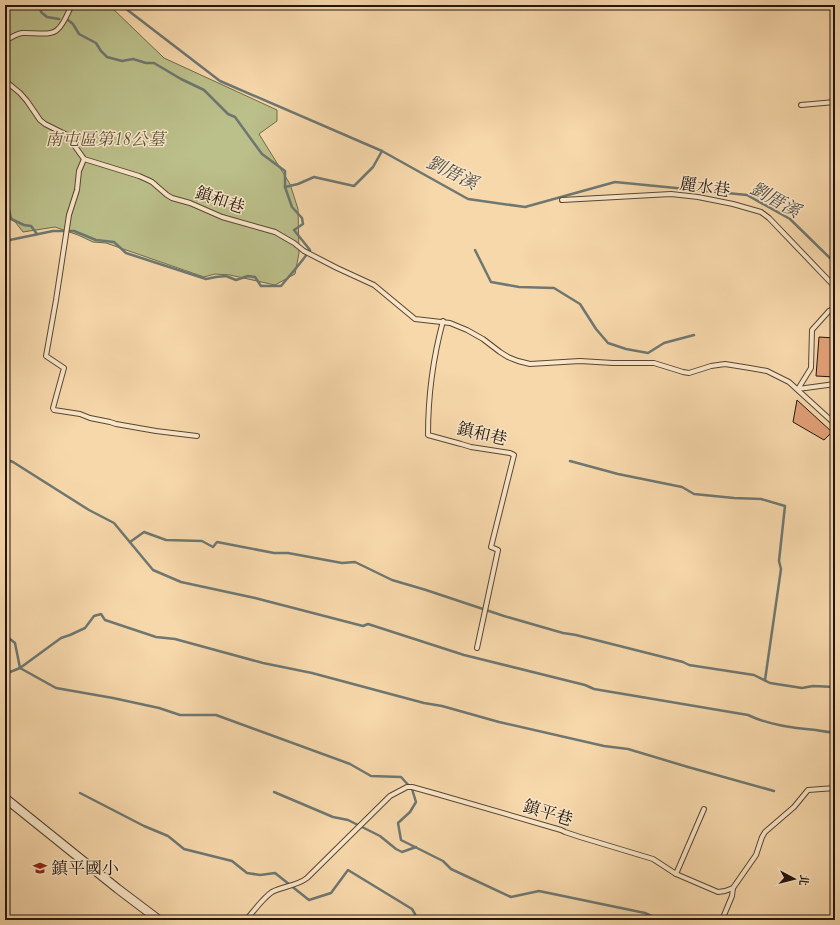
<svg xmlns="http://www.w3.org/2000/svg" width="840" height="925" viewBox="0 0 840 925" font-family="Cardo,'Noto Serif TC',serif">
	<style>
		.green { fill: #bbbf8a; stroke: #6e6a4c }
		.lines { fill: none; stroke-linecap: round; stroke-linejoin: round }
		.stream { stroke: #6e7771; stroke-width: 2.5 }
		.building { fill: #e4a179; stroke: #22150d }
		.service-casing { stroke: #574634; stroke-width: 6 }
		.minor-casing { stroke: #574634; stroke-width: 10 }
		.service { stroke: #fae6c8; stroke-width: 4 }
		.minor { stroke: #fae6c8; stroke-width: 8 }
		.labels { text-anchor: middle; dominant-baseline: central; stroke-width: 3; stroke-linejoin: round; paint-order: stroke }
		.park-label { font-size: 17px; font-style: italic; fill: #585039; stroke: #fae6c8 }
		.street-label { font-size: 17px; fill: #22150d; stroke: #fae6c8 }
		.poi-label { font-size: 17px; fill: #22150d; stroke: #fae6c8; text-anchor: start }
		.water-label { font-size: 18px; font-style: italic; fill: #4e4e47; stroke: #fae6c8 }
	</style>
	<rect width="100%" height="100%" fill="#f7d8ab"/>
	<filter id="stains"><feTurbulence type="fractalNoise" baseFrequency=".005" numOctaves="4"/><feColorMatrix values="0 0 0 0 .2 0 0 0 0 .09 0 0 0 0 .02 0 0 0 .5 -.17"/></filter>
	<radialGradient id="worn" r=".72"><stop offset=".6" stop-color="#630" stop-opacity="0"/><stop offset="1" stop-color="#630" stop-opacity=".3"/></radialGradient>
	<!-- green -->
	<path class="green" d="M5 5H109L164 58 277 110V121L259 134 290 184 298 209 299 253 295 274 275 285 230 275 215 274 204 277 106 243 93 242 78 235 55 227 23 232 9 214 5 206Z"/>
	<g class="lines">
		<!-- stream -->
		<g class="stream">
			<path d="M40 5 41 12 47 17 59 19"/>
			<path d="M121 5 220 81 382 151 468 199 525 207 615 182 747 195 790 219 835 263"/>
			<path d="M68 20 73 24 79 34 96 43 101 51 107 57 122 61 133 59 146 63H154L181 79 204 90 228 114 235 117 262 154 285 171V187L298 184 314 177 354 186 373 167 382 151"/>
			<path d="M5 197 8 204 11 219 24 225 31 226 37 234"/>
			<path d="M5 241 53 231H74L96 240 114 242 126 253 206 279 216 277 226 276 236 280 248 276 255 277 261 286H281C291 274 301 263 310 250L294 230 303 224 302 218 292 207 285 187"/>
			<path d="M475 250 491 282 519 287 554 288 580 304 596 329 608 343 626 349 648 353 664 343 694 335"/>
			<path d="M5 459 13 462 89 510 114 523 153 570 181 582 255 598 363 626 368 624 464 655 585 685 594 689 748 715C769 725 793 728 816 730 823 731 828 733 835 732"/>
			<path d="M570 461 618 474 682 487 694 494 734 498 761 499 785 506 779 561 781 569 765 680"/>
			<path d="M130 542 144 532 166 540 202 541 213 547 217 542 274 553H288L342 563 355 562 392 580 426 590 504 616 563 633 576 635 683 662 689 665 754 675 770 683 802 688 813 686 835 687"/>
			<path d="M5 635 15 643 20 668 56 688 113 698 159 708 180 715H216L350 764 371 776 401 777 412 789 416 802 410 812 398 823 401 840 443 861 451 869 511 897 539 891 645 913 660 920"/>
			<path d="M5 674 20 668 61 638 70 635 85 628 94 616 101 614 105 620 156 637 175 639 263 663 312 673 424 703 442 706 499 722 604 746 628 749 688 767 774 791"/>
			<path d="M274 792 333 817 348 820 380 836 396 849 402 852 416 847"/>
			<path d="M80 793 144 826 168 836 184 849 232 861 247 873 260 875 275 873 309 900 331 893 348 870 412 909 415 914 414 920"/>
		</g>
	</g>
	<!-- building -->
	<g class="building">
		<path d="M819 337 835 338V377L816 376Z"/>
		<path d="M797 400 832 432 824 440 793 422Z"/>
	</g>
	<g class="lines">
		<defs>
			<g id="service">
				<path d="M5 41C10 38 16 34 22 33 32 32 51 37 58 29 64 24 68 12 72 5"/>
				<path d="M5 82 9 84 20 93 27 101 40 120 45 124 67 135 84 159 139 176 148 180 152 182 167 195 172 198 190 203 222 217 275 232 294 243 304 251 337 268 374 285 415 319 450 323 467 330 483 339 500 352 508 357 518 361 530 364 580 361 613 363H654L683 372 689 373 711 366 725 364 750 368 767 371 789 382 835 424"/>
				<path d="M801 105 835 102"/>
				<path d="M84 159 79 171 77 190 69 215 56 300 46 356 64 368 53 408 54 410 80 414 90 418 110 422 116 424 156 431 197 436"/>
				<path d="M562 200 671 194 698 197 733 204 761 212 769 218 835 287"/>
				<path d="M835 308 829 311 812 330 811 368 798 389 835 384"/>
				<path d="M443 321C433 358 428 397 428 435L461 444 471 447 510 453 514 455 491 547 498 550 477 648"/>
				<path d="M676 874 704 809"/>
				<path d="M246 920C253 912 263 898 272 892 283 886 297 886 307 878L390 796 407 787H412L437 794 561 830 565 832 580 837 653 859 676 874 718 892 725 891 733 888 756 855 762 837 765 832 794 807 808 790 835 788"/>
				<path d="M722 920 732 896 733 888"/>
			</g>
			<path id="minor" d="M5 798 118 889 159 920"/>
		</defs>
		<!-- service casing -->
		<use href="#service" class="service-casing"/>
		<!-- minor casing -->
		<use href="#minor" class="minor-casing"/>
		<!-- service -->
		<use href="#service" class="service"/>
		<!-- minor -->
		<use href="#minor" class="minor"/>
	</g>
	<!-- icons -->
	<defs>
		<symbol id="school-bare" viewBox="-9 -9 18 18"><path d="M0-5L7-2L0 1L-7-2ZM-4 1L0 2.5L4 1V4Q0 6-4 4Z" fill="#8f2418" stroke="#fae6c8" stroke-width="2.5" paint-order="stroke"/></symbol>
	</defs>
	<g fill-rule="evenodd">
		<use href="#school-bare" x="30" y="858" width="20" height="20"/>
	</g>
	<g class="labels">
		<!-- park labels -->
		<g class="park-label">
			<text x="105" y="139">南屯區第18公墓</text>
		</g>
		<!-- street labels -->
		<g class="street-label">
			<text transform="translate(705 187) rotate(9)">麗水巷</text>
			<text transform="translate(220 200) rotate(19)">鎮和巷</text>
			<text transform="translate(482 434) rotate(13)">鎮和巷</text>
			<text transform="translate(548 813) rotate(17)">鎮平巷</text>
		</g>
		<!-- poi labels -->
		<g class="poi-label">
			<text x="51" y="868">鎮平國小</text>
		</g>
		<!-- water labels -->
		<g class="water-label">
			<text transform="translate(452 173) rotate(26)">劉厝溪</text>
			<text transform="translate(775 200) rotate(29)">劉厝溪</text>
		</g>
	</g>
	<!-- margin -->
	<rect width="840" height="925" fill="none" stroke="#f7d8ab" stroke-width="20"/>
	<rect x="6" y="6" width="828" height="913" fill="none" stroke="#22150d" stroke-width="2"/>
	<rect x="10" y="10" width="820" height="905" fill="none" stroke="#22150d"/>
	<!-- north arrow -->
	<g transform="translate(794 879) rotate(97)" stroke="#fae6c8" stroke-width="3" paint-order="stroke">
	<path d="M0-3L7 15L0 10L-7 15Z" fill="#22150d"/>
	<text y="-6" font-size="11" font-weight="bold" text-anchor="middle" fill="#22150d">北</text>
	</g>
	<rect width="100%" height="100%" filter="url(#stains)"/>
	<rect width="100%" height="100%" fill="url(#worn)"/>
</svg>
